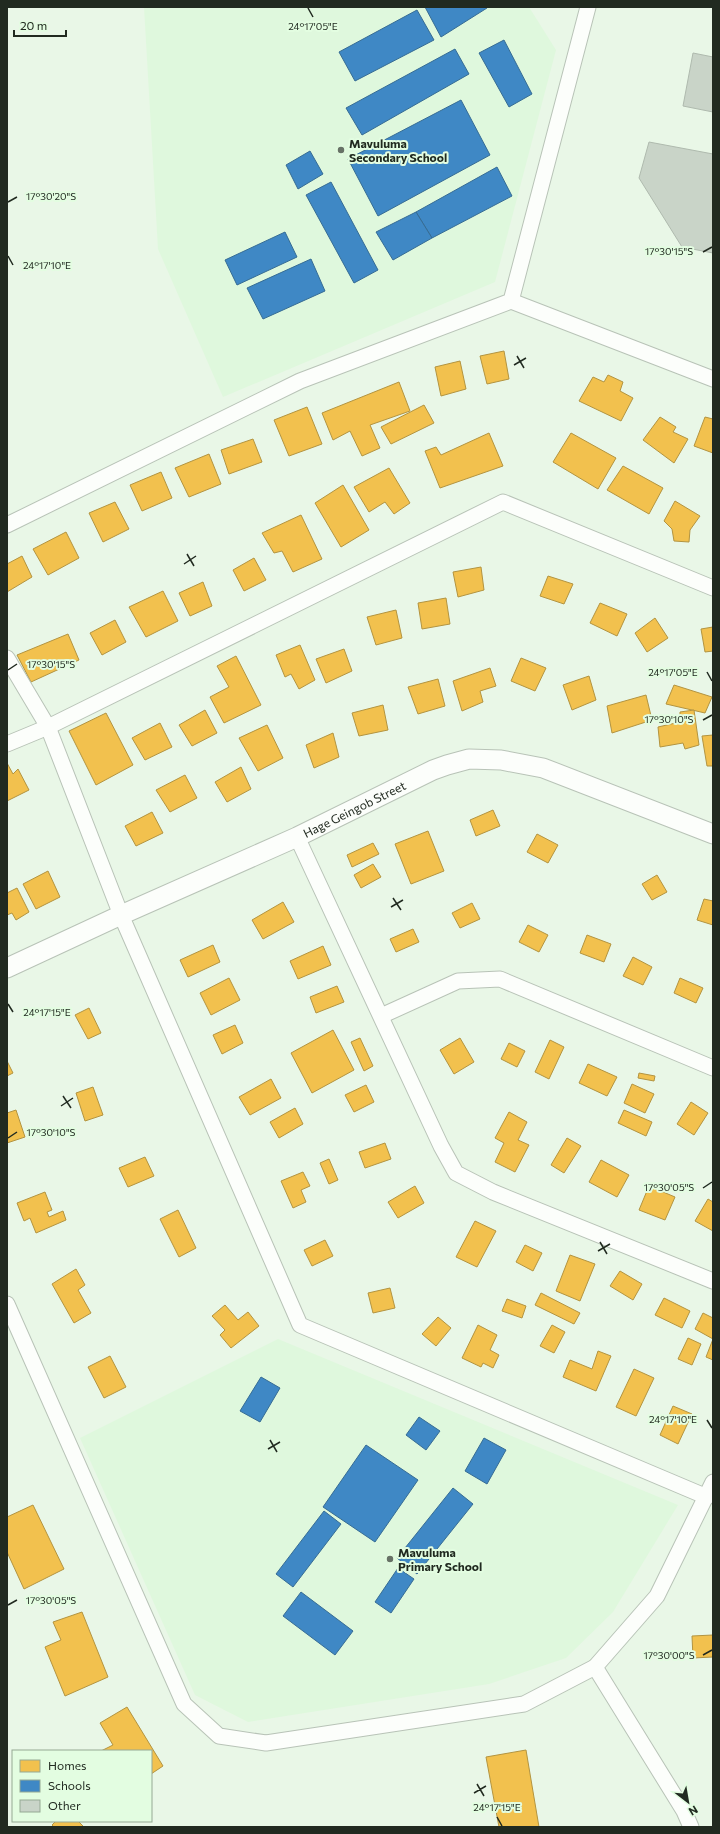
<svg xmlns="http://www.w3.org/2000/svg" width="720" height="1834" viewBox="0 0 720 1834" font-family="Commissioner,sans-serif">
	<style>
		.built { fill: #dff8dd }
		.homes { fill: #f2c14e; stroke: #b39440 }
		.schools { fill: #3f88c5; stroke: #366c94 }
		.building { fill: #c9d4c8; stroke: #afbaae }
		.lines { fill: none; stroke-linecap: round; stroke-linejoin: round }
		.minor-casing { stroke: #b8c3b7; stroke-width: 17 }
		.tertiary-casing { stroke: #b8c3b7; stroke-width: 21 }
		.minor { stroke: #fcfefb; stroke-width: 15 }
		.tertiary { stroke: #fcfefb; stroke-width: 19 }
		.ticks { fill: none; stroke: #212a20; stroke-width: 1.5 }
		.poi-dot { fill: #677266; stroke: #e3fde1; stroke-width: 1.5 }
		.labels { text-anchor: middle; dominant-baseline: central; stroke-width: 4; stroke-linejoin: round; paint-order: stroke }
		.poi-label { font-size: 12px; font-weight: bold; fill: #212a20; stroke: #e3fde1; text-anchor: start }
		.street-label { font-size: 12px; fill: #212a20; stroke: #e3fde1 }
		.ticks-label { font-size: 10px; text-anchor: middle; fill: #212a20; stroke: #e3fde1; stroke-width: 4; stroke-linejoin: round; paint-order: stroke }
	</style>
	<rect width="100%" height="100%" fill="#e9f7e7"/>
	<!-- built -->
	<g class="built">
		<path d="M144 7H529L556 50 495 282 223 397 158 249Z"/>
		<path d="M278 1339 678 1505 613 1612 566 1658 489 1684 248 1722 195 1695 80 1438Z"/>
	</g>
	<!-- homes -->
	<g class="homes">
		<path d="M504 351 509 379 487 384 480 356Z"/>
		<path d="M460 361 466 389 441 396 435 367Z"/>
		<path d="M608 375 623 382 620 391 633 398 621 421 579 401 593 377 604 382Z"/>
		<path d="M399 382 410 411 370 425 380 448 362 456 350 431 333 440 322 413Z"/>
		<path d="M424 405 434 423 391 444 381 427Z"/>
		<path d="M307 407 322 444 289 456 274 420Z"/>
		<path d="M660 417 676 427 673 432 688 439 674 463 643 440Z"/>
		<path d="M705 417 713 419V453L694 446Z"/>
		<path d="M489 433 503 466 440 488 425 451 436 447 441 455Z"/>
		<path d="M571 433 616 458 598 489 553 462Z"/>
		<path d="M253 439 262 462 229 474 221 450Z"/>
		<path d="M209 454 221 484 189 497 175 468Z"/>
		<path d="M623 466 663 488 649 514 607 490Z"/>
		<path d="M389 468 410 503 394 514 385 502 369 512 354 487Z"/>
		<path d="M161 472 172 498 142 511 130 485Z"/>
		<path d="M343 485 369 530 341 547 315 503Z"/>
		<path d="M675 501 700 516 690 530 689 542 674 541 672 529 664 521Z"/>
		<path d="M115 502 129 529 103 542 89 513Z"/>
		<path d="M301 515 322 559 293 572 282 551 274 553 262 533Z"/>
		<path d="M66 532 79 558 48 575 33 549Z"/>
		<path d="M22 556 32 577 7 592V564Z"/>
		<path d="M254 558 266 580 244 591 233 570Z"/>
		<path d="M481 567 484 590 458 597 453 572Z"/>
		<path d="M548 576 573 584 564 604 540 596Z"/>
		<path d="M203 582 212 606 190 616 179 593Z"/>
		<path d="M163 591 178 621 146 637 129 607Z"/>
		<path d="M446 598 450 624 422 629 418 603Z"/>
		<path d="M600 603 627 614 617 636 590 623Z"/>
		<path d="M396 610 402 638 376 645 367 617Z"/>
		<path d="M655 618 668 638 647 652 635 633Z"/>
		<path d="M115 620 126 642 102 655 90 633Z"/>
		<path d="M713 627V651L705 652 701 629Z"/>
		<path d="M68 634 79 660 31 682 17 655Z"/>
		<path d="M300 645 315 680 299 689 291 674 285 677 276 655Z"/>
		<path d="M344 649 352 671 326 683 316 659Z"/>
		<path d="M236 656 261 705 224 723 210 697 229 687 217 666Z"/>
		<path d="M521 658 546 668 535 691 511 681Z"/>
		<path d="M490 668 496 686 480 691 483 702 462 711 453 681Z"/>
		<path d="M589 676 596 700 572 710 563 685Z"/>
		<path d="M438 679 445 706 418 714 408 687Z"/>
		<path d="M674 685 712 697 705 713 666 704Z"/>
		<path d="M646 695 652 720 612 733 607 706Z"/>
		<path d="M383 705 388 730 359 736 352 713Z"/>
		<path d="M205 710 217 733 192 746 179 725Z"/>
		<path d="M694 710 699 745 685 749 683 743 660 747 658 727 680 722V712Z"/>
		<path d="M106 713 133 765 96 785 69 731Z"/>
		<path d="M160 723 172 747 145 760 132 738Z"/>
		<path d="M267 725 283 758 258 771 239 738Z"/>
		<path d="M333 733 339 757 314 768 306 745Z"/>
		<path d="M713 735V766H707L702 736Z"/>
		<path d="M7 763 13 774 18 769 29 790 7 801Z"/>
		<path d="M241 767 251 789 227 802 215 782Z"/>
		<path d="M185 775 197 798 170 812 156 790Z"/>
		<path d="M493 810 500 826 476 836 470 820Z"/>
		<path d="M152 812 163 833 136 846 125 826Z"/>
		<path d="M428 831 444 871 411 884 395 844Z"/>
		<path d="M537 834 558 845 548 863 527 852Z"/>
		<path d="M373 843 379 854 352 867 347 855Z"/>
		<path d="M373 864 381 877 361 888 354 875Z"/>
		<path d="M48 871 60 897 36 909 23 884Z"/>
		<path d="M657 875 667 892 652 900 642 884Z"/>
		<path d="M17 888 29 912 16 920 12 913 7 915V893Z"/>
		<path d="M704 899 713 901V925L697 920Z"/>
		<path d="M283 902 294 922 263 939 252 920Z"/>
		<path d="M472 903 480 919 460 928 452 913Z"/>
		<path d="M528 925 548 935 539 952 519 942Z"/>
		<path d="M413 929 419 942 396 952 390 939Z"/>
		<path d="M587 935 611 944 604 962 580 953Z"/>
		<path d="M213 945 220 962 188 977 180 960Z"/>
		<path d="M323 946 331 965 298 979 290 961Z"/>
		<path d="M633 957 652 967 643 985 623 976Z"/>
		<path d="M229 978 240 1000 211 1015 200 993Z"/>
		<path d="M680 978 703 988 696 1003 674 993Z"/>
		<path d="M337 986 344 1002 316 1013 310 997Z"/>
		<path d="M89 1008 101 1033 88 1039 75 1015Z"/>
		<path d="M235 1025 243 1043 222 1054 213 1035Z"/>
		<path d="M333 1030 354 1070 312 1093 291 1053Z"/>
		<path d="M360 1038 373 1066 364 1071 351 1042Z"/>
		<path d="M460 1038 474 1062 454 1074 440 1050Z"/>
		<path d="M550 1040 564 1047 549 1079 535 1072Z"/>
		<path d="M509 1043 525 1051 517 1067 501 1059Z"/>
		<path d="M7 1061 13 1073 7 1076Z"/>
		<path d="M588 1064 617 1077 607 1096 579 1083Z"/>
		<path d="M639 1073 655 1076 654 1081 638 1078Z"/>
		<path d="M271 1079 281 1098 250 1115 239 1097Z"/>
		<path d="M632 1084 654 1094 645 1113 624 1103Z"/>
		<path d="M366 1085 374 1102 354 1112 345 1095Z"/>
		<path d="M93 1087 103 1115 85 1121 76 1093Z"/>
		<path d="M691 1102 708 1113 694 1135 677 1124Z"/>
		<path d="M295 1108 303 1124 279 1138 270 1122Z"/>
		<path d="M16 1110 25 1137 7 1143V1113Z"/>
		<path d="M624 1110 652 1122 646 1136 618 1123Z"/>
		<path d="M509 1112 527 1122 518 1140 529 1145 515 1172 495 1162 504 1143 495 1138Z"/>
		<path d="M567 1138 581 1146 564 1173 551 1165Z"/>
		<path d="M385 1143 391 1159 365 1168 359 1152Z"/>
		<path d="M145 1157 154 1176 128 1187 119 1168Z"/>
		<path d="M329 1159 338 1180 329 1184 320 1163Z"/>
		<path d="M601 1160 629 1175 617 1197 589 1182Z"/>
		<path d="M303 1172 310 1186 301 1190 306 1202 293 1208 281 1181Z"/>
		<path d="M415 1186 424 1203 398 1218 388 1202Z"/>
		<path d="M649 1186 675 1197 665 1220 639 1210Z"/>
		<path d="M45 1192 52 1210 47 1212 49 1217 63 1211 66 1220 36 1233 30 1218 24 1221 17 1203Z"/>
		<path d="M708 1199 713 1202V1231L695 1221Z"/>
		<path d="M178 1210 196 1248 179 1257 160 1219Z"/>
		<path d="M475 1221 496 1231 477 1267 456 1257Z"/>
		<path d="M325 1240 333 1256 312 1266 304 1250Z"/>
		<path d="M525 1245 542 1253 533 1271 516 1262Z"/>
		<path d="M570 1255 595 1264 580 1301 556 1291Z"/>
		<path d="M76 1269 85 1285 78 1290 91 1313 74 1323 52 1284Z"/>
		<path d="M620 1271 642 1284 633 1300 610 1286Z"/>
		<path d="M390 1288 395 1308 373 1313 368 1293Z"/>
		<path d="M541 1293 580 1313 574 1324 535 1305Z"/>
		<path d="M664 1298 690 1311 682 1328 655 1315Z"/>
		<path d="M507 1299 526 1306 522 1318 502 1311Z"/>
		<path d="M225 1305 238 1320 248 1312 259 1326 231 1348 220 1335 225 1330 212 1316Z"/>
		<path d="M703 1313 713 1318V1360L706 1357 713 1339 695 1329Z"/>
		<path d="M438 1317 451 1328 436 1346 422 1334Z"/>
		<path d="M478 1325 497 1335 490 1350 499 1355 493 1368 483 1363 481 1367 462 1358Z"/>
		<path d="M552 1325 565 1332 554 1353 540 1346Z"/>
		<path d="M688 1338 701 1344 692 1365 678 1359Z"/>
		<path d="M598 1351 611 1356 596 1391 563 1377 570 1360 592 1369Z"/>
		<path d="M110 1356 126 1387 104 1398 88 1367Z"/>
		<path d="M634 1369 654 1378 636 1416 616 1407Z"/>
		<path d="M673 1406 692 1414 678 1444 660 1435Z"/>
		<path d="M33 1505 64 1569 24 1589 7 1552V1517Z"/>
		<path d="M82 1612 108 1677 65 1696 45 1647 61 1640 53 1622Z"/>
		<path d="M713 1635V1657L693 1658 692 1636Z"/>
		<path d="M127 1707 163 1766 151 1774V1751H101L113 1745 100 1723Z"/>
		<path d="M526 1750 539 1827H499L486 1757Z"/>
		<path d="M56 1821H78L84 1827H54L52 1825Z"/>
	</g>
	<!-- schools -->
	<g class="schools">
		<path d="M425 7H486L487 8 441 37Z"/>
		<path d="M417 10 434 40 355 81 339 52Z"/>
		<path d="M504 40 532 94 509 107 479 53Z"/>
		<path d="M455 49 469 74 362 135 346 108Z"/>
		<path d="M461 100 490 155 378 216 348 159Z"/>
		<path d="M310 151 323 174 298 189 286 165Z"/>
		<path d="M497 167 512 196 432 238 416 212Z"/>
		<path d="M331 182 378 270 354 283 306 195Z"/>
		<path d="M416 212 432 238 393 260 376 232Z"/>
		<path d="M285 232 297 257 237 285 225 260Z"/>
		<path d="M311 259 325 291 263 319 247 288Z"/>
		<path d="M261 1377 280 1388 260 1422 240 1411Z"/>
		<path d="M419 1417 440 1431 426 1450 406 1435Z"/>
		<path d="M484 1438 506 1450 487 1484 465 1471Z"/>
		<path d="M366 1445 418 1480 375 1542 323 1507Z"/>
		<path d="M453 1488 473 1504 417 1574 397 1558Z"/>
		<path d="M324 1511 341 1524 293 1587 276 1574Z"/>
		<path d="M398 1568 414 1579 391 1613 375 1602Z"/>
		<path d="M301 1592 353 1631 335 1655 283 1616Z"/>
	</g>
	<!-- building -->
	<g class="building">
		<path d="M693 53 713 57V112L683 106Z"/>
		<path d="M649 142 713 154V253L682 247 639 178Z"/>
	</g>
	<g class="lines">
		<defs>
			<g id="minor">
				<path d="M511 301 713 379"/>
				<path d="M7 525 300 381 511 301 588 7"/>
				<path d="M7 658 48 727 121 915 300 1325 707 1497"/>
				<path d="M7 744 48 727 503 502 713 588"/>
				<path d="M297 837 441 1146 456 1173 493 1192 713 1281"/>
				<path d="M381 1016 458 981 500 979 713 1068"/>
				<path d="M7 1304 184 1704 219 1736 266 1743 524 1704 595 1667"/>
				<path d="M691 1827 684 1811 595 1667 657 1596 713 1482"/>
			</g>
			<g id="tertiary">
				<path id="s1" d="M7 968 121 915 297 837 433 770 447 765 469 759 501 760 543 768 713 834"/>
			</g>
		</defs>
		<!-- minor casing -->
		<use href="#minor" class="minor-casing"/>
		<!-- tertiary casing -->
		<use href="#tertiary" class="tertiary-casing"/>
		<!-- minor -->
		<use href="#minor" class="minor"/>
		<!-- tertiary -->
		<use href="#tertiary" class="tertiary"/>
	</g>
	<!-- ticks -->
	<path class="ticks" d="M308 8 313 17M8 202 17 197M703 252 712 247M8 256 13 265M517 356 524 368M514 365 526 358M187 554 194 566M184 564 196 556M8 670 17 664M707 672 712 681M703 720 712 715M393 898 401 910M391 907 403 900M8 1004 13 1012M63 1096 71 1108M61 1106 73 1098M8 1138 17 1132M703 1188 712 1182M600 1242 607 1254M598 1251 610 1244M707 1420 712 1428M270 1440 277 1452M268 1449 280 1442M8 1605 17 1600M703 1655 712 1650M477 1784 484 1796M474 1793 486 1786M497 1817 502 1826"/>
	<!-- markers -->
	<g class="poi-dot">
		<circle cx="341" cy="150" r="4"/>
		<circle cx="390" cy="1559" r="4"/>
	</g>
	<g class="labels">
		<!-- poi labels -->
		<g class="poi-label">
			<text x="349" y="143">Mavuluma<tspan x="349" dy="14">Secondary School</tspan></text>
			<text x="398" y="1552">Mavuluma<tspan x="398" dy="14">Primary School</tspan></text>
		</g>
		<!-- street labels -->
		<g class="street-label">
			<text stroke="none"><textPath href="#s1" startOffset="382">Hage Geingob Street</textPath></text>
		</g>
	</g>
	<g class="ticks-label">
		<text x="313" y="30">24°17'05"E</text>
		<text x="51" y="200">17°30'20"S</text>
		<text x="669" y="255">17°30'15"S</text>
		<text x="47" y="269">24°17'10"E</text>
		<text x="51" y="668">17°30'15"S</text>
		<text x="673" y="676">24°17'05"E</text>
		<text x="669" y="723">17°30'10"S</text>
		<text x="47" y="1016">24°17'15"E</text>
		<text x="51" y="1136">17°30'10"S</text>
		<text x="669" y="1191">17°30'05"S</text>
		<text x="673" y="1423">24°17'10"E</text>
		<text x="51" y="1604">17°30'05"S</text>
		<text x="669" y="1659">17°30'00"S</text>
		<text x="497" y="1811">24°17'15"E</text>
	</g>
	<!-- border -->
	<rect width="720" height="1834" fill="none" stroke="#212a20" stroke-width="16"/>
	<!-- legend -->
	<rect x="12" y="1750" width="140" height="72" fill="#e3fde1" stroke="#95a994"/>
	<rect x="20" y="1760" width="20" height="12" fill="#f2c14e" stroke="#95a994"/>
	<text x="48" y="1770" font-size="12" fill="#212a20">Homes</text>
	<rect x="20" y="1780" width="20" height="12" fill="#3f88c5" stroke="#95a994"/>
	<text x="48" y="1790" font-size="12" fill="#212a20">Schools</text>
	<rect x="20" y="1800" width="20" height="12" fill="#c9d4c8" stroke="#95a994"/>
	<text x="48" y="1810" font-size="12" fill="#212a20">Other</text>
	<!-- north arrow -->
	<g transform="translate(688 1802) rotate(149)" stroke="#e3fde1" stroke-width="3" paint-order="stroke">
	<path d="M0-3L7 15L0 10L-7 15Z" fill="#212a20"/>
	<text y="-6" font-size="11" font-weight="bold" text-anchor="middle" fill="#212a20">N</text>
	</g>
	<!-- scale -->
	<path d="M14 30v6h52v-6" fill="none" stroke="#212a20" stroke-width="2"/>
	<text x="20" y="30" font-size="12" fill="#212a20" stroke="#e3fde1" stroke-width="3" paint-order="stroke">20 m</text>
</svg>
